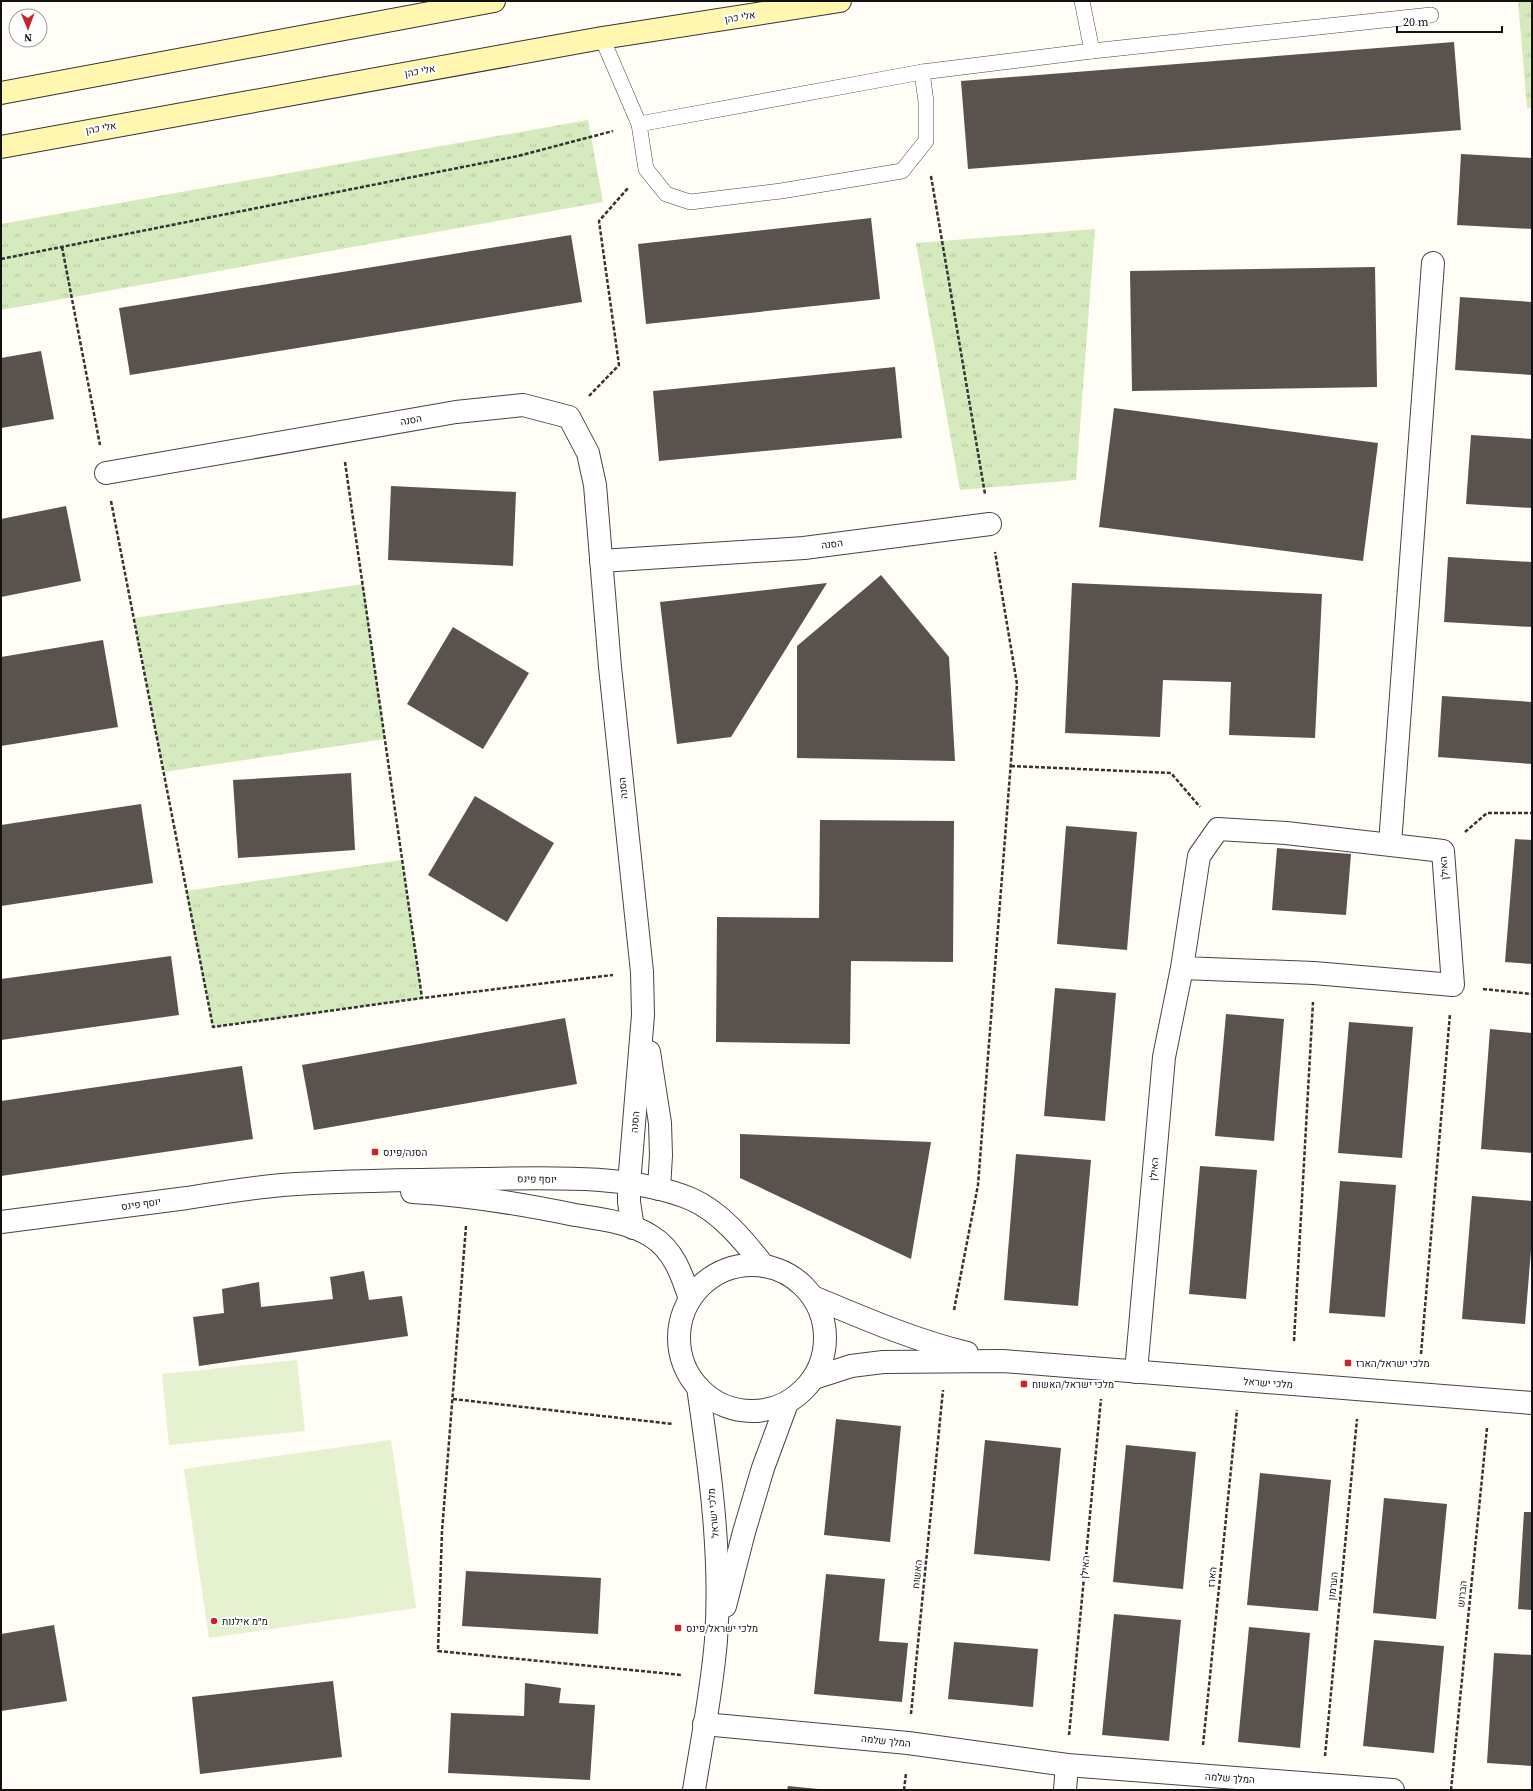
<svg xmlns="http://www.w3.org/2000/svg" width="1533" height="1791" viewBox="0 0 1533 1791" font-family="'Source Serif 4',Heebo,serif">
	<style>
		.park { fill: url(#park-tufts) }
		.pitch { fill: #e6f2cf }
		.building { fill: #5a524d }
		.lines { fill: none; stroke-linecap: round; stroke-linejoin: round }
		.lane-casing { stroke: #444; stroke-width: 16 }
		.street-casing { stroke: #444; stroke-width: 24 }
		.secondary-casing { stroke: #333; stroke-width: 24 }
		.path { stroke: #333; stroke-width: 2.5; stroke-dasharray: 4 2; stroke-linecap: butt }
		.lane { stroke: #fff; stroke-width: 15 }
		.street { stroke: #fff; stroke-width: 22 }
		.secondary { stroke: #fff6b0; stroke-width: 22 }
		.poi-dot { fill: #c4262e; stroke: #fff; stroke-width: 1.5 }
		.labels { text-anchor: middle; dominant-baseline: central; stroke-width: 4; stroke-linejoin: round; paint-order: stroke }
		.street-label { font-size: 10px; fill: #111; stroke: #fff }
		.poi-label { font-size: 10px; fill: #111; stroke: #fff; text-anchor: start }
	</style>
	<defs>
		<pattern id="park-tufts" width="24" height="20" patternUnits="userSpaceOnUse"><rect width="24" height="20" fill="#d5ebbd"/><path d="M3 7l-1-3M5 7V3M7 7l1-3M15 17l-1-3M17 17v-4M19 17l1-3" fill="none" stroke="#b6c8a1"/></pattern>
	</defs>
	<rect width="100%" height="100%" fill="#fffdf5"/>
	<!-- park -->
	<g class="park">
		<path d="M1518 1H1532V108H1527Z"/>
		<path d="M588 120 603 202 1 310V224Z"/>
		<path d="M1095 229 1076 480 960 490 916 243Z"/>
		<path d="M363 584 385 739 164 772 134 618Z"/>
		<path d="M402 860 422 998 213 1027 186 891Z"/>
	</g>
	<!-- pitch -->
	<g class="pitch">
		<path d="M297 1360 305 1431 169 1445 162 1374Z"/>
		<path d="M391 1440 416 1608 209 1638 184 1469Z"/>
	</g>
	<!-- building -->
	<g class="building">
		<path d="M1454 42 1461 130 968 169 961 81Z"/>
		<path d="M1461 154 1532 158V229L1457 225Z"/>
		<path d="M871 218 880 299 646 324 638 244Z"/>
		<path d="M571 235 582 302 130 375 119 308Z"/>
		<path d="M1375 267 1377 387 1132 391 1130 271Z"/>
		<path d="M1460 297 1532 302V375L1455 370Z"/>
		<path d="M41 351 54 419 1 428V358Z"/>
		<path d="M895 367 902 438 659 461 653 391Z"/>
		<path d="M1114 408 1378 443 1363 561 1099 527Z"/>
		<path d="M1471 435 1532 439V508L1466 504Z"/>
		<path d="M391 486 516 492 513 566 388 560Z"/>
		<path d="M66 506 81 581 1 597V519Z"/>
		<path d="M1448 557 1532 562V627L1444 622Z"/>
		<path d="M881 575 949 657 955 761 797 758V646Z"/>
		<path d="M827 583 731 737 677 744 660 602Z"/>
		<path d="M1072 583 1322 594 1315 738 1229 735 1231 682 1163 680 1160 737 1065 733Z"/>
		<path d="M453 627 529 673 483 749 407 704Z"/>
		<path d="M103 640 118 727 1 746V657Z"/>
		<path d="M1442 696 1532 702V764L1438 757Z"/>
		<path d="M351 773 355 850 238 858 233 780Z"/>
		<path d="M475 796 554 843 507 922 428 875Z"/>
		<path d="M141 804 153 883 1 906V825Z"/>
		<path d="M820 820 954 821 953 962 851 961 850 1044 716 1042 717 917 819 918Z"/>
		<path d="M1066 826 1137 832 1127 950 1057 944Z"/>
		<path d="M1515 839 1532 840V964L1505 962Z"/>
		<path d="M1277 848 1351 854 1346 915 1272 910Z"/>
		<path d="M171 956 179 1015 1 1040V979Z"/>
		<path d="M1055 988 1116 993 1105 1121 1044 1116Z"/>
		<path d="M1226 1014 1284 1019 1274 1141 1215 1136Z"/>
		<path d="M565 1018 577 1084 314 1130 302 1065Z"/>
		<path d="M1349 1022 1413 1027 1402 1158 1338 1153Z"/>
		<path d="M1490 1029 1532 1033V1153L1481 1149Z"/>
		<path d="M242 1066 253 1139 1 1176V1101Z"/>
		<path d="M740 1134 931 1142 911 1259 740 1178Z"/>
		<path d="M1016 1154 1091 1160 1078 1306 1004 1300Z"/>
		<path d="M1200 1166 1257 1170 1246 1299 1189 1294Z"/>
		<path d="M1340 1181 1396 1185 1385 1317 1329 1313Z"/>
		<path d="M1472 1196 1532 1201V1238L1525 1324 1462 1319Z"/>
		<path d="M364 1271 369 1300 402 1296 408 1336 199 1366 193 1317 224 1313 222 1289 259 1282 261 1307 333 1299 330 1277Z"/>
		<path d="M836 1419 901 1426 890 1542 824 1535Z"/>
		<path d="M985 1440 1061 1448 1050 1561 974 1554Z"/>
		<path d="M1126 1445 1196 1452 1183 1589 1113 1582Z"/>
		<path d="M1260 1473 1331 1480 1318 1611 1247 1605Z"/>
		<path d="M1384 1498 1447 1504 1436 1619 1373 1613Z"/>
		<path d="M1524 1512H1532V1610L1518 1609Z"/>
		<path d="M466 1571 601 1578 598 1634 462 1626Z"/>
		<path d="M826 1574 885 1579 879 1641 908 1643 902 1702 814 1694Z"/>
		<path d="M1114 1614 1181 1620 1169 1741 1102 1735Z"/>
		<path d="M54 1625 67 1701 1 1711V1634Z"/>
		<path d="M1249 1627 1310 1633 1300 1748 1238 1742Z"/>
		<path d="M1374 1640 1444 1646 1434 1753 1363 1746Z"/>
		<path d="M954 1642 1038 1649 1033 1707 948 1699Z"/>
		<path d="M1494 1653 1532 1655V1766L1487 1763Z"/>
		<path d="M333 1681 342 1757 200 1774 192 1697Z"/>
		<path d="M525 1683 561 1688 559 1703 595 1705 590 1780 448 1773 451 1713 524 1716Z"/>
		<path d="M788 1786 818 1789V1790H787Z"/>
	</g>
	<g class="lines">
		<defs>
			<g id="lane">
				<path d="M1082 1 1092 51"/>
				<path d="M602 38 639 124 646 169 666 194 690 202 781 191 902 171 926 141V102L922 72"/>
				<path d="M639 124 922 72 1092 51 1431 15"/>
			</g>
			<g id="street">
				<path d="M106 473 456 412 523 405 569 417 588 453 595 485 610 667 642 972 643 1015 629 1184V1202L633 1228"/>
				<path d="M601 561 804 548 990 524"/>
				<path d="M1390 844 1433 263"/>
				<path d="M649 1052 660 1123 661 1155 659 1189"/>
				<path d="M412 1192C467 1195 522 1204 575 1215 600 1219 629 1222 651 1236 674 1250 682 1275 690 1299"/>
				<path d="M1 1222C63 1214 125 1206 187 1198 218 1193 250 1188 282 1185 348 1180 415 1180 481 1179 547 1178 630 1174 691 1199 721 1212 744 1241 764 1266"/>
				<circle cx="752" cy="1338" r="73"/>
				<path d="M813 1297C863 1318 914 1340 967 1353"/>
				<path d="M1136 1372 1164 1057 1182 968 1199 856 1218 829 1286 833 1443 851 1453 985 1314 973 1182 968"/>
				<path d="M814 1378 851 1366 883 1362 1003 1361 1532 1403"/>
				<path d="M725 1606 744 1532 763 1468 787 1403"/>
				<path d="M704 1724 908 1743 1067 1765 1393 1790"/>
				<path d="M694 1790C702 1740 712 1690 716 1640 722 1556 710 1470 698 1387"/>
				<path d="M1065 1790 1067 1765"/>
			</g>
			<g id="secondary">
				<path d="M1 93 494 1"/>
				<path d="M1 147 602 38 840 1"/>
			</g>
		</defs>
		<!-- lane casing -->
		<use href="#lane" class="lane-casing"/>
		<!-- street casing -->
		<use href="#street" class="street-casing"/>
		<!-- secondary casing -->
		<use href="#secondary" class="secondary-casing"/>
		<!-- path -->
		<g class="path">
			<path d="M931 176 985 494"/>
			<path d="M62 247 100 445"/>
			<path d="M1 259 518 156 613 131"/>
			<path d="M589 396 619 365 599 221 628 188"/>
			<path d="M345 462 422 998"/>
			<path d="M111 501 213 1027 422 998 613 975"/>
			<path d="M1011 766 1171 773 1200 807"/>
			<path d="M1465 832 1487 813H1532"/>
			<path d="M1483 989 1532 994"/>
			<path d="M466 1226 442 1531 438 1651 682 1675"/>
			<path d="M954 1310 978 1185 1017 684 995 552"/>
			<path d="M1294 1341 1313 1002"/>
			<path d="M1421 1354 1450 1014"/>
			<path d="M453 1399 673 1424"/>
			<path d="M911 1714 943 1390"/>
			<path d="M1069 1735 1101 1399"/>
			<path d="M1203 1745 1237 1410"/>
			<path d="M1325 1756 1357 1419"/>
			<path d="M904 1790 906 1773"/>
			<path d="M1451 1790 1487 1428"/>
		</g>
		<!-- lane -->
		<use href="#lane" class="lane"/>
		<!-- street -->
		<use href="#street" class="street"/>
		<!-- secondary -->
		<use href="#secondary" class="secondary"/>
	</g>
	<!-- markers -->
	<g class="poi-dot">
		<rect x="371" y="1148" width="8" height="8" rx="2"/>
		<rect x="1344" y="1359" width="8" height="8" rx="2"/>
		<rect x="1020" y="1380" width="8" height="8" rx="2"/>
		<circle cx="214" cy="1621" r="4"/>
		<rect x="674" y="1624" width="8" height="8" rx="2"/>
	</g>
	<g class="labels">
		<!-- street labels -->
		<g class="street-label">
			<text transform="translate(740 17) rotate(-9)">אלי כהן</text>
			<text transform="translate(420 71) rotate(-10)">אלי כהן</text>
			<text transform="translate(101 128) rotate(-10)">אלי כהן</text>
			<text transform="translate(411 420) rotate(-10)">הסנה</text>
			<text transform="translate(832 544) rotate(-7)">הסנה</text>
			<text transform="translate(623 788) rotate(-96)">הסנה</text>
			<text transform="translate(1444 868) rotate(-94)">האילן</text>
			<text transform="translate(635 1122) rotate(-85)">הסנה</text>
			<text transform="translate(1154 1169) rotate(-85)">האילן</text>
			<text transform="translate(537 1179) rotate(1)">יוסף פינס</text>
			<text transform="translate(141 1204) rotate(-8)">יוסף פינס</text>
			<text transform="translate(1268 1383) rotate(4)">מלכי ישראל</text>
			<text transform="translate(713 1513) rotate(-95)">מלכי ישראל</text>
			<text transform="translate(1085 1567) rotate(-85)">האילן</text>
			<text transform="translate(917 1574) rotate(-84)">האשוח</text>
			<text transform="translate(1212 1577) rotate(-84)">הארז</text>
			<text transform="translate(1333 1586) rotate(-84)">הערמון</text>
			<text transform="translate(1462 1594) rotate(-84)">הברוש</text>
			<text transform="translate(886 1741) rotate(6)">המלך שלמה</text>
			<text transform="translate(1230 1778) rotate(4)">המלך שלמה</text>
		</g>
		<!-- poi labels -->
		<g class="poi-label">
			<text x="383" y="1152">הסנה/פינס</text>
			<text x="1356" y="1363">מלכי ישראל/הארז</text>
			<text x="1032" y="1384">מלכי ישראל/האשוח</text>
			<text x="222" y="1621">מ"מ אילנות</text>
			<text x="686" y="1628">מלכי ישראל/פינס</text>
		</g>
	</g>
	<!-- border -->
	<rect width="1533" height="1791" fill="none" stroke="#111111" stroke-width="4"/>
	<!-- north arrow -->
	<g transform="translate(28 28) rotate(179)"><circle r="19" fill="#ffffff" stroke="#a0a0a0"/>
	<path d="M0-3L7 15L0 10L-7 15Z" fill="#c4262e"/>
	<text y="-6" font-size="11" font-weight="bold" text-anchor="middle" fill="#111111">N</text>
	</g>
	<!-- scale -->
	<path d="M1397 26v6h105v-6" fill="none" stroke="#111111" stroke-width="2"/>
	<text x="1403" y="26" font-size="12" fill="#111111" stroke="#ffffff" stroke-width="3" paint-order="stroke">20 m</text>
</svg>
